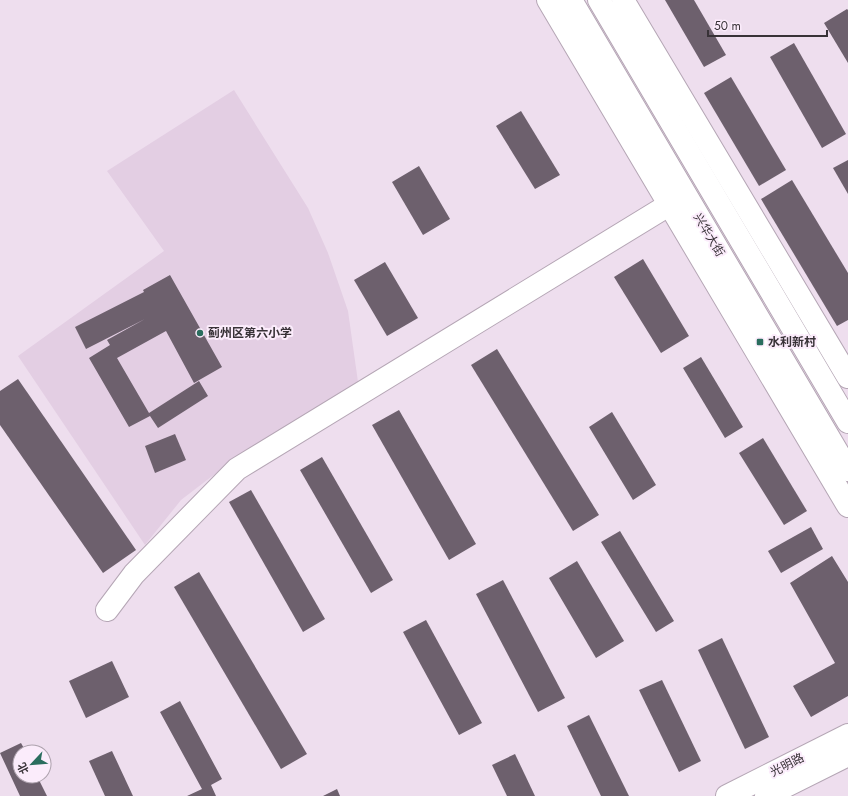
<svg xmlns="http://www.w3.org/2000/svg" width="848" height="796" viewBox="0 0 848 796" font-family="Jost,'Noto Sans SC',sans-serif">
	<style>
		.built { fill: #e3cee3 }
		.building { fill: #6d606d }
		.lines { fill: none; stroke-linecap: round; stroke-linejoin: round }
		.minor-casing { stroke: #b5a6b5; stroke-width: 24 }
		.minor { stroke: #fff; stroke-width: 22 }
		.poi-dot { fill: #2a6d5e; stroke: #fbecfb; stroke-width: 1.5 }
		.labels { text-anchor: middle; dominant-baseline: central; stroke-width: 4; stroke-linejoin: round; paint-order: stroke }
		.street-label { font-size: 12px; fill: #383237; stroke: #fbecfb }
		.poi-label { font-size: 12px; font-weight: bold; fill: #383237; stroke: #fbecfb; text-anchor: start }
	</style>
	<rect width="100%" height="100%" fill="#eedeee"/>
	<!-- built -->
	<path class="built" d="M234 90 308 208 328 253 348 311 358 382 211 477 181 500 145 545 18 356 164 251 107 171Z"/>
	<!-- building -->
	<g class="building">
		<path d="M665 0H694L726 55 704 67Z"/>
		<path d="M847 9 848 10V63L824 23Z"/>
		<path d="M794 43 846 134 822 148 770 57Z"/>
		<path d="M731 77 786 170 759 186 704 93Z"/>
		<path d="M521 111 560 175 535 189 496 126Z"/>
		<path d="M848 160V194L833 168Z"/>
		<path d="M419 166 450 219 423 235 392 182Z"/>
		<path d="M792 180 848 273V320L837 326 761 199Z"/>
		<path d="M643 259 689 336 661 353 614 277Z"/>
		<path d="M385 262 418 318 387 336 354 280Z"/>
		<path d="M170 275 222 367 194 383 166 331 117 358 149 413 199 381 208 396 158 428 150 416 129 427 89 358 110 345 107 340 145 319 86 349 75 327 144 292 143 290Z"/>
		<path d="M497 349 599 515 573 531 471 365Z"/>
		<path d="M701 357 743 427 725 438 683 368Z"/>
		<path d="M18 379 136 550 103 573 0 425V391Z"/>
		<path d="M399 410 476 544 449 560 372 425Z"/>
		<path d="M612 412 656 485 633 500 589 427Z"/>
		<path d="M175 434 186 460 155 473 145 446Z"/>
		<path d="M763 438 807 511 784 525 739 453Z"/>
		<path d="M322 457 393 580 371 593 300 470Z"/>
		<path d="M251 490 325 619 303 632 229 502Z"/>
		<path d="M811 527 823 549 781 573 768 551Z"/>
		<path d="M620 531 674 621 656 632 601 542Z"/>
		<path d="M832 556 848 582V696L811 717 793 686 835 663 790 583Z"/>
		<path d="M577 561 624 641 596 658 549 578Z"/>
		<path d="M199 572 307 754 281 769 174 587Z"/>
		<path d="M503 580 565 698 538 712 476 594Z"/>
		<path d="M426 620 482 723 459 735 403 632Z"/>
		<path d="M722 638 769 737 745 749 698 650Z"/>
		<path d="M112 661 129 697 86 718 69 681Z"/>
		<path d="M662 680 701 761 679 772 639 690Z"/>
		<path d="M180 701 222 779 211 785 216 796H187L202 789 160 712Z"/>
		<path d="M589 715 629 796H601L567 726Z"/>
		<path d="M21 743 26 752H20V776H37L47 796H20L0 753Z"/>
		<path d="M112 751 133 796H105L89 761Z"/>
		<path d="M515 754 535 796H507L492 765Z"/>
		<path d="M337 789 340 796H323Z"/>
	</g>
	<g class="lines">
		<defs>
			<g id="minor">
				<path d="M548 0 848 506"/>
				<path d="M571 0 848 470"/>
				<path d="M599 0 848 422"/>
				<path d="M623 0 848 377"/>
				<path d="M107 610 134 574 237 469 685 195"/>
				<path d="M727 796 848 735"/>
				<path d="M766 796 848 755"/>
			</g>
		</defs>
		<!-- minor casing -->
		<use href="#minor" class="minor-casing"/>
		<!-- minor -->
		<use href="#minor" class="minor"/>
	</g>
	<!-- markers -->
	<g class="poi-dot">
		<circle cx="200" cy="333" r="4"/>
		<rect x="756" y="338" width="8" height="8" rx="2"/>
	</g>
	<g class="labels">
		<!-- street labels -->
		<g class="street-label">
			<text transform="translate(709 235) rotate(59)">兴华大街</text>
			<text transform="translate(787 765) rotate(-27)">光明路</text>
		</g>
		<!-- poi labels -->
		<g class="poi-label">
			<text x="208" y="333">蓟州区第六小学</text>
			<text x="768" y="342">水利新村</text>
		</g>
	</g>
	<!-- north arrow -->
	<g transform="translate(32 764) rotate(244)"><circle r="19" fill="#fbecfb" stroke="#ada2ad"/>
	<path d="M0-3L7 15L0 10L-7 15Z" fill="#2a6d5e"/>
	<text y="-6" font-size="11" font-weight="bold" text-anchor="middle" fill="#383237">北</text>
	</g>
	<!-- scale -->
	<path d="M708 30v6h119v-6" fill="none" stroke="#383237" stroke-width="2"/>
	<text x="714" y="30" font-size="12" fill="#383237" stroke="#fbecfb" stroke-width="3" paint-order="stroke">50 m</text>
</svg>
